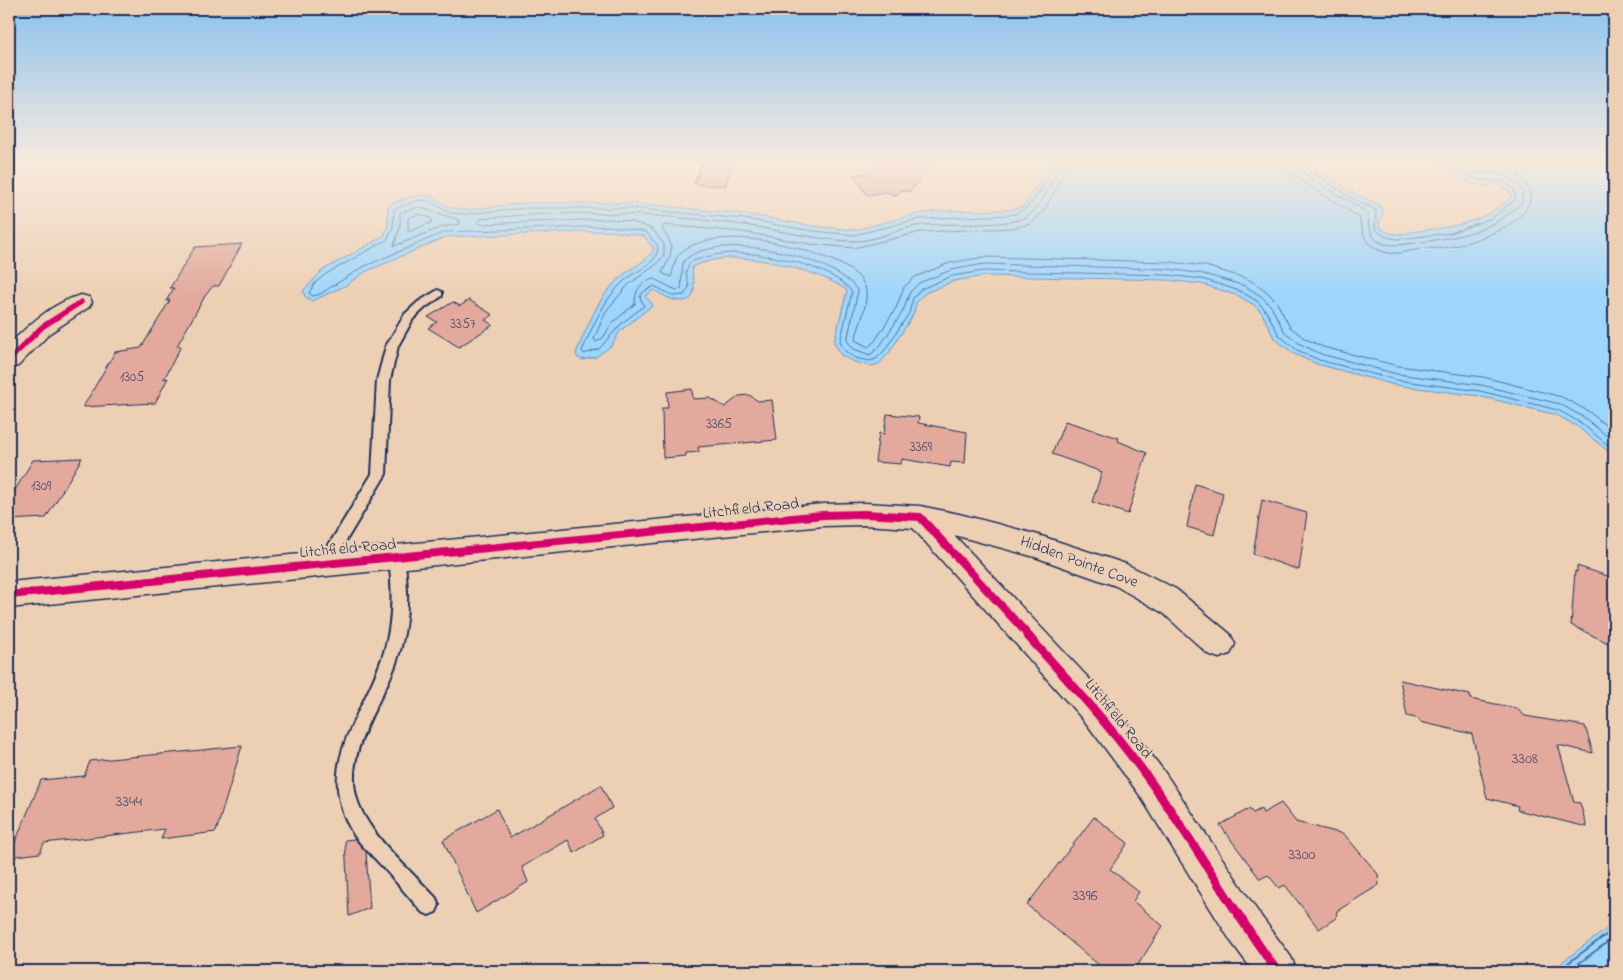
<svg xmlns="http://www.w3.org/2000/svg" width="1623" height="980" viewBox="0 0 1623 980" font-family="'Indie Flower',sans-serif">
	<style>
		.water { fill: #9dd6fd; stroke: #6993bd }
		.lines { fill: none; stroke-linecap: round; stroke-linejoin: round }
		.shore-far1 { stroke: #4f729e; stroke-width: 1 }
		.shore { stroke: #4f729e; stroke-width: 2 }
		.building { fill: #e2a99c; stroke: #1b2f5e }
		.lane-casing { stroke: #1b2f5e; stroke-width: 4 }
		.street-casing { stroke: #1b2f5e; stroke-width: 3 }
		.lane { fill: #edd0b4; fill-rule: evenodd }
		.street { fill: #edd0b4; fill-rule: evenodd }
		.cycleway-far2-casing { stroke: #edd0b4; stroke-width: 8 }
		.cycleway-far1-casing { stroke: #edd0b4; stroke-width: 11 }
		.cycleway-casing { stroke: #edd0b4; stroke-width: 12 }
		.cycleway-far2 { stroke: #d6006c; stroke-width: 5.5 }
		.cycleway-far1 { stroke: #d6006c; stroke-width: 8 }
		.cycleway { stroke: #d6006c; stroke-width: 9 }
		.labels { text-anchor: middle; dominant-baseline: central; stroke-width: 4.5; stroke-linejoin: round; paint-order: stroke }
		.number-label { font-size: 14px; fill: #4d4e6e }
		.street-label { font-size: 16px; fill: #1b2f5e; stroke: #edd0b4 }
		.near-number-label { font-size: 16px; fill: #4d4e6e }
	</style>
	<rect width="100%" height="100%" fill="#edd0b4"/>
	<filter id="ink" filterUnits="userSpaceOnUse"><feTurbulence type="fractalNoise" baseFrequency=".02" numOctaves="2"/><feDisplacementMap in="SourceGraphic" scale="10" xChannelSelector="R" yChannelSelector="G"/><feConvolveMatrix kernelMatrix="1 2 1 2 8 2 1 2 1" color-interpolation-filters="sRGB"/></filter>
	<g filter="url(#ink)">
		<!-- water -->
		<g class="water">
			<path d="M1050 160H1302L1352 192 1380 206 1384 214 1379 219V227C1395 240 1408 231 1427 230 1458 226 1489 220 1512 196L1508 190 1496 183C1479 194 1451 172 1433 160H1607L1614 163V456L1578 427 1557 415 1479 396 1395 385 1317 364 1294 354 1274 338 1262 313 1254 305 1239 296 1201 284 1167 280 984 276 954 281 925 293 917 301 913 315 889 353 879 364 870 366 854 362 841 355 834 342 847 291C829 274 763 258 738 258 722 257 708 261 693 266 691 274 694 278 694 286 695 313 664 297 654 290L645 296 653 305 620 331 611 346 596 357 582 360 577 357 576 353C588 325 598 296 622 276 632 267 647 262 654 249L644 236 609 231 446 237 365 272 345 286 312 301 305 296 303 291 323 270 384 236 388 225V206L395 202 418 195 430 196 451 208 466 210 524 203H629L746 214 812 226 855 230 917 214 940 211 1010 210 1022 207 1029 200Z"/>
			<path d="M1614 919V971H1562V962L1612 925Z"/>
		</g>
		<g class="lines">
			<!-- shore-far1 -->
			<g class="shore-far1">
				<path d="M1054 160C1042 184 1038 209 1010 215L919 219 854 235 812 231 745 219 629 208H525L465 214 450 213 429 201 419 200 394 209 393 227 388 239 326 274 315 283 309 293 313 296 320 294 363 267 445 232 609 226 646 232 658 246C658 265 636 270 624 281 603 300 593 326 582 351L584 354 599 349 622 323 644 306 640 297 643 292 654 286 674 296 684 295 689 287 686 272 690 262C704 257 719 253 735 253 766 253 833 266 852 292L840 342 845 351 855 358 870 361 876 359 885 350 909 313 913 298 921 289 952 276 983 271 1168 275 1202 279 1240 291 1257 301 1266 311 1279 335 1297 350 1319 360 1396 380 1480 391 1558 410 1581 423 1614 450"/>
				<path d="M1061 160 1060 166C1053 179 1039 213 1024 218 1001 227 949 223 923 225 899 227 876 242 853 241 816 240 780 230 744 225 657 213 567 209 480 219L478 222 481 224 609 219 633 222 652 229 664 244V255L657 264 628 285 606 311 594 339 596 342 603 338 612 323 635 304C635 290 640 282 654 279L676 290 681 289 683 262C713 228 836 256 858 291L847 341 854 349 870 355 880 346 903 311 910 292 919 283 951 270 984 264 1169 269 1204 274 1245 286 1261 296 1271 306 1284 331 1300 344 1321 354 1397 374 1481 385 1560 404 1585 418 1614 442"/>
				<path d="M1068 160 1066 170 1043 212 1030 224 1013 228 921 232 854 248 810 244 743 232 664 225 662 229C676 248 672 253 662 273L671 277C674 269 674 259 680 253 697 238 729 237 750 239 776 241 853 259 864 284 871 299 859 325 855 340L868 347 875 341 896 308 904 287 915 277 949 263 984 257 1170 262 1206 266 1248 279 1265 290 1276 301 1290 327 1304 338 1323 347 1398 366 1483 377 1562 397 1588 411 1614 432"/>
				<path d="M1287 160 1288 168 1294 176 1359 217C1362 230 1364 243 1377 249 1393 258 1410 250 1426 248 1431 248 1436 249 1442 248 1464 246 1521 227 1529 204 1530 200 1530 196 1530 192 1523 179 1512 161 1494 164 1483 166 1478 167 1468 160"/>
				<path d="M1295 160 1300 171 1368 213C1367 252 1393 246 1421 242 1460 237 1494 231 1522 202L1523 192 1516 181 1501 173H1477L1454 160"/>
				<path d="M1301 160 1303 166 1350 197 1376 210 1375 229 1386 237 1398 239 1451 233 1492 218 1516 199 1514 189C1502 176 1492 183 1477 179 1465 176 1453 166 1442 160"/>
				<path d="M419 207 459 220 460 224 442 227 394 246 400 227V213Z"/>
				<path d="M420 214 431 218 432 222 408 232V218Z"/>
			</g>
			<!-- shore -->
			<g class="shore">
				<path d="M1567 971 1568 963 1614 929"/>
				<path d="M1573 971 1574 967 1614 937"/>
			</g>
		</g>
		<!-- building -->
		<g class="building">
			<path d="M703 160H734L725 186 694 184Z"/>
			<path d="M881 160H937L909 192 901 190 896 195 886 192 867 195 854 175 869 173Z"/>
			<path d="M242 244 219 286H213L205 296 177 346H181L164 379 168 378 155 403 83 407 115 352 141 348 170 300 166 301 174 288H170L195 247Z"/>
			<path d="M469 300 493 315 485 320 493 325 459 347 428 328 437 322 428 317 453 302 460 306Z"/>
			<path d="M692 389 693 399 710 398 725 407 739 396 749 395 758 401 772 400 777 440 698 447 699 452 686 453V456L663 458 662 408H668L667 392Z"/>
			<path d="M887 414 919 417 918 423 967 432 965 463 951 462 950 467 902 459 901 464 875 462 879 433 884 434Z"/>
			<path d="M1065 421 1119 438 1118 441 1147 453 1128 514 1092 502 1102 472 1052 454Z"/>
			<path d="M82 458 46 518 9 520V500L33 460Z"/>
			<path d="M1195 484 1223 493 1214 535 1187 527Z"/>
			<path d="M1262 500 1307 513 1299 570 1253 554Z"/>
			<path d="M1577 566 1614 578V646L1571 625 1575 571 1577 572Z"/>
			<path d="M1400 680 1470 695V699L1516 708 1525 716 1585 726 1593 753 1558 745 1574 802 1580 803 1587 827 1517 810 1518 806 1487 798 1472 734 1420 722 1419 719 1407 716Z"/>
			<path d="M242 746 216 832 161 839 165 829 44 843 40 853 9 857 41 780 84 776 90 761Z"/>
			<path d="M601 785 612 808 595 819 603 835 574 853 568 840 522 867 528 882 476 913 443 840 497 809 510 838Z"/>
			<path d="M1281 803 1296 822 1344 834 1378 874 1379 885 1337 911 1336 918 1319 929 1285 885 1279 888 1268 875 1260 879 1220 825 1249 809 1253 813 1261 809 1263 813Z"/>
			<path d="M1094 817 1128 843 1110 869 1139 892 1133 901 1163 926 1134 971H1106L1027 905Z"/>
			<path d="M355 839 366 852 370 908 349 916 345 840Z"/>
		</g>
		<g class="lines">
			<defs>
				<g id="lane">
					<path d="M438 290 442 292V296L426 307 413 319 398 346 390 380 386 474 329 569 324 571 319 569 317 565 319 561 372 474 377 380 386 346 405 314 418 302Z"/>
					<path d="M396 552 401 554C407 564 406 579 407 591 408 617 404 642 395 666 379 708 340 757 359 805 371 837 412 872 436 898L439 905 436 912 429 915 422 912C408 896 394 879 379 863 371 854 361 845 354 835 311 765 364 717 384 652 393 622 393 590 389 558L391 554Z"/>
				</g>
				<g id="street">
					<path d="M81 295 89 297 92 302 89 307 50 333 18 366 9 368V345C28 325 54 302 81 295Z"/>
					<path d="M864 503 920 506 959 514 1035 534 1126 564 1176 589 1230 634 1235 644 1230 654 1219 658 1208 654 1163 613 1116 586 1035 557 954 535 1111 702 1163 770 1258 912 1291 957 1297 971H1253L1230 940 1139 794 1087 724 913 528 864 525 823 526 9 608V582L823 504Z"/>
				</g>
			</defs>
			<!-- lane casing -->
			<use href="#lane" class="lane-casing"/>
			<!-- street casing -->
			<use href="#street" class="street-casing"/>
			<!-- lane -->
			<use href="#lane" class="lane"/>
			<!-- street -->
			<use href="#street" class="street"/>
			<defs>
				<path id="cycleway-far2" d="M9 360 42 327 81 302"/>
				<path id="cycleway-far1" d="M9 595 823 515 864 514 920 517 1030 637"/>
				<path id="cycleway" d="M1028 636C1071 683 1113 729 1150 781 1195 843 1232 910 1277 971"/>
			</defs>
			<!-- cycleway-far2 casing -->
			<use href="#cycleway-far2" class="cycleway-far2-casing"/>
			<!-- cycleway-far1 casing -->
			<use href="#cycleway-far1" class="cycleway-far1-casing"/>
			<!-- cycleway casing -->
			<use href="#cycleway" class="cycleway-casing"/>
			<!-- cycleway-far2 -->
			<use href="#cycleway-far2" class="cycleway-far2"/>
			<!-- cycleway-far1 -->
			<use href="#cycleway-far1" class="cycleway-far1"/>
			<!-- cycleway -->
			<use href="#cycleway" class="cycleway"/>
		</g>
	</g>
	<!-- sky -->
	<linearGradient id="sky" x2="0" y2="1"><stop stop-color="#8ac2f0"/><stop offset="0.54" stop-color="#f7eadd"/><stop offset="1" stop-color="#f7eadd" stop-opacity="0"/></linearGradient>
	<rect width="1623" height="297" fill="url(#sky)"/>
	<g class="labels">
		<!-- number labels -->
		<g class="number-label">
			<text x="463" y="324">3357</text>
			<text x="132" y="377">1305</text>
			<text x="719" y="424">3365</text>
			<text x="921" y="447">3369</text>
			<text x="41" y="486">1309</text>
		</g>
		<!-- street labels -->
		<g class="street-label">
			<text transform="translate(751 509) rotate(-6)">Litchfield Road</text>
			<text transform="translate(348 549) rotate(-5)">Litchfield Road</text>
			<text transform="translate(1079 562) rotate(20)">Hidden Pointe Cove</text>
			<text transform="translate(1118 719) rotate(51)">Litchfield Road</text>
		</g>
		<!-- near-number labels -->
		<g class="near-number-label">
			<text x="1525" y="759">3308</text>
			<text x="129" y="802">3344</text>
			<text x="1302" y="855">3300</text>
			<text x="1085" y="896">3396</text>
		</g>
	</g>
	<!-- margin -->
	<rect width="1623" height="980" fill="none" stroke="#edd0b4" stroke-width="30"/>
	<rect x="15" y="15" width="1593" height="950" fill="none" stroke="#1b2f5e" stroke-width="2" filter="url(#ink)"/>
</svg>
